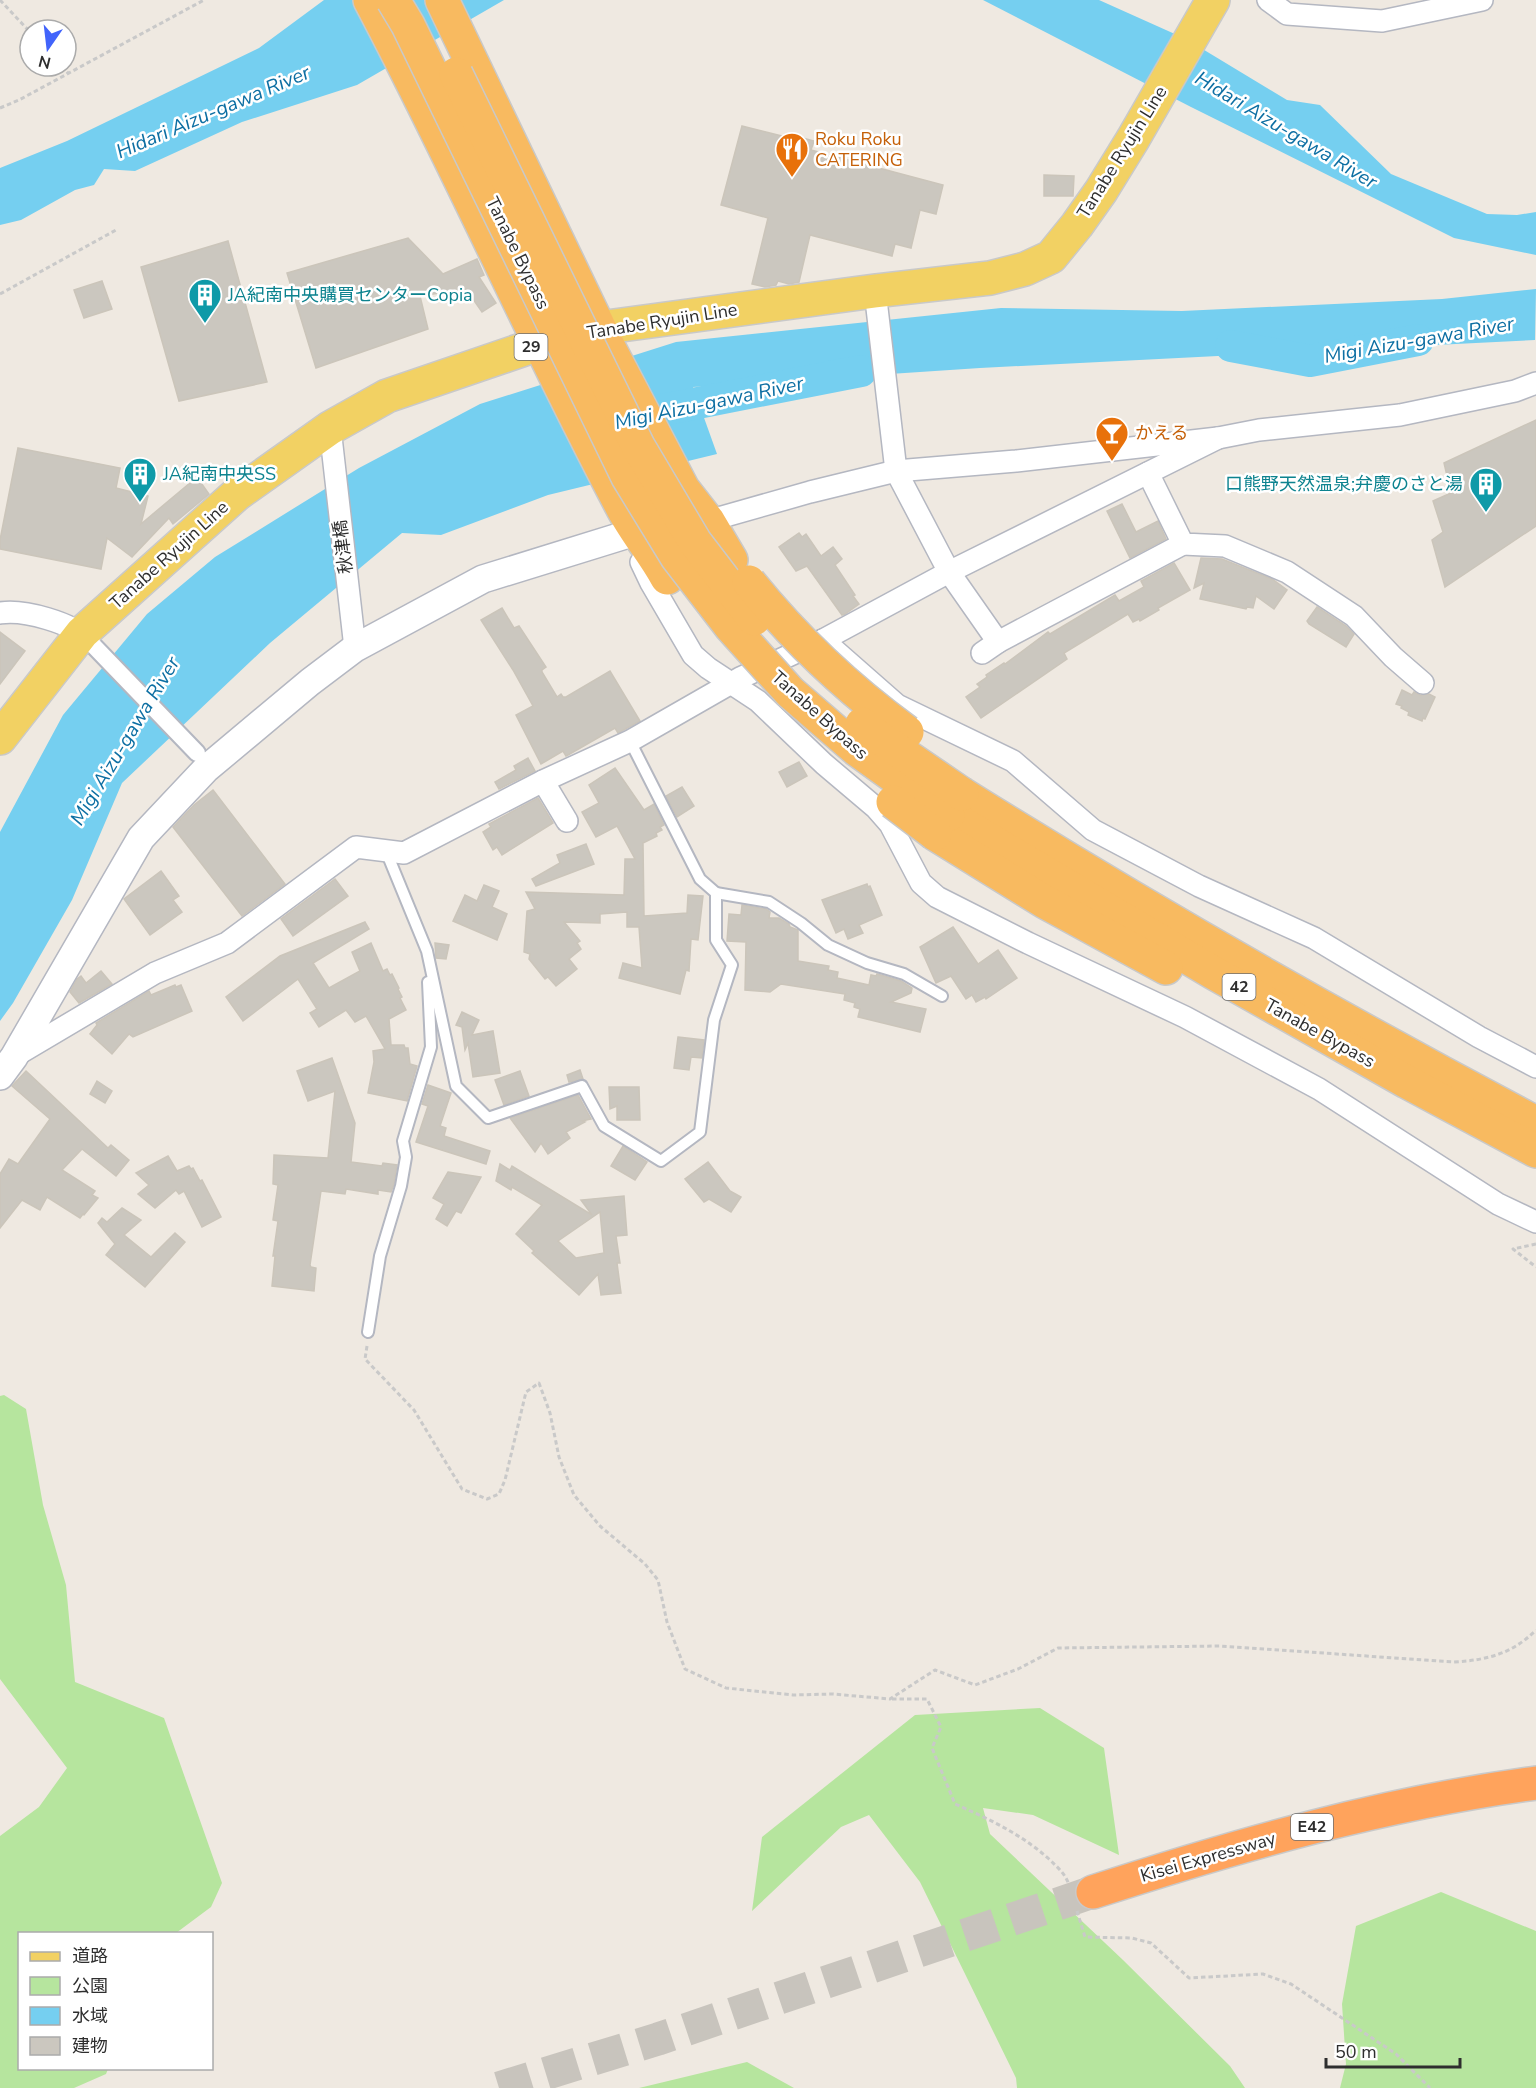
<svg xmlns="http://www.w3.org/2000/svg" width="1536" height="2088" viewBox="0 0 1536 2088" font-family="'Nunito Sans','Noto Sans JP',sans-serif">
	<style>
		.green { fill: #b6e59e }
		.water { fill: #75cff0 }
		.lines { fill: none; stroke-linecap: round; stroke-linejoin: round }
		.river { stroke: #75cff0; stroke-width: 32 }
		.building { fill: #cbc7bf; stroke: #cbc5ba; stroke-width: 1.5; fill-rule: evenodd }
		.motorway-tunnel { stroke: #c8c4bd; stroke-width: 33; stroke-dasharray: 33 16; stroke-linecap: butt }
		.service-casing { stroke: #b4b7c1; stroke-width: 14 }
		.pedestrian-casing { stroke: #b4b7c1; stroke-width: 20 }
		.minor-casing { stroke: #b4b7c1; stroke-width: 24 }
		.tertiary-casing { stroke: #b4b7c1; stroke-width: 30 }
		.primary-casing { stroke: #c9c9c9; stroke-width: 36 }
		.trunk-casing { stroke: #c9c9c9; stroke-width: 36 }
		.motorway-casing { stroke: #c9c9c9; stroke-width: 36 }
		.path { stroke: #c9c9c9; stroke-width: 3; stroke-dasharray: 4.5 3; stroke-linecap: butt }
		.service { stroke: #fff; stroke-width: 10 }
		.pedestrian { stroke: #fff; stroke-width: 16 }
		.minor { stroke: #fff; stroke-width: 21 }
		.tertiary { stroke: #fff; stroke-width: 27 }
		.primary { stroke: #f2d163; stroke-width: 33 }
		.trunk { stroke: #f8ba60; stroke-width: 33 }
		.motorway { stroke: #ffa35c; stroke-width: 33 }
		.trunk-bridge-casing { stroke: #c9c9c9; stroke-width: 36; stroke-linecap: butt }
		.trunk-bridge { stroke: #f8ba60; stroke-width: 33 }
		.labels { text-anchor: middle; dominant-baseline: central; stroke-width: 5; stroke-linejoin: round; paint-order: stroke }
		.shield { fill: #fff; stroke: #6d6d6d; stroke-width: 1.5 }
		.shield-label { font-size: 16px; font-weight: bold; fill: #2e2e2e }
		.food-label { font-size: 18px; fill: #c56008; stroke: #fff; text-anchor: start }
		.street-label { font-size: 18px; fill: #2e2e2e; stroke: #fff }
		.culture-label { font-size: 18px; fill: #0d838f; stroke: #fff; text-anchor: start }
		.water-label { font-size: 20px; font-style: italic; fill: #0d6fa3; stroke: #fff }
	</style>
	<rect width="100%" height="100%" fill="#efe9e1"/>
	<!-- green -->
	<g class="green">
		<path d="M4 1395 26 1409 43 1505 66 1585 75 1682 164 1718 222 1883 211 1907 176 1933 20 1934V2068L108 2069 106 2074 74 2088H0V1836L39 1807 67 1768 0 1679V1396Z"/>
		<path d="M1040 1708 1104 1748 1119 1855 1033 1815 983 1808 990 1834 1123 1960 1230 2066 1245 2088H1017L1016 2078 920 1882 869 1815 841 1827 752 1911 762 1837 915 1715Z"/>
		<path d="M1441 1892 1536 1931V2088H1340L1346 2064 1342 2004 1356 1926Z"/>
		<path d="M747 2062 794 2088H639Z"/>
	</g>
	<!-- water -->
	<g class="water">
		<path d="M324 0H504L357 85 242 122 135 171 104 169 94 185 75 190 21 220 0 225V168L67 141 259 48Z"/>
		<path d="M983 0H1099L1186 39 1287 100 1320 105 1391 174 1487 214 1517 215 1536 212V255L1454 238 1191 107Z"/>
		<path d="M1536 289 1535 340 980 368 693 387 717 454 548 495 441 535 402 533 270 643 122 783 72 900 13 1003 0 1021V832L63 715 147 614 215 557 359 468 480 404 676 342 1001 308 1182 311 1442 299Z"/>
	</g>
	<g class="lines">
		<!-- river -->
		<g class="river">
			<path d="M1231 346 1310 361 1418 340"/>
			<path d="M657 411 861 371"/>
		</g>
	</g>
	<!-- building -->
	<g class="building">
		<path d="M742 126 790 138 791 135 814 141 811 150 943 185 936 214 920 210 911 248 895 244 892 256 810 235 799 282 789 284 778 281 776 285 765 287 752 284 768 218 721 205Z"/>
		<path d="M1044 175 1074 176 1073 196H1044Z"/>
		<path d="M408 238 443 274 477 259 484 275 479 277 496 303 482 312 466 289 420 296 428 329 316 368 287 273Z"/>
		<path d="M228 241 267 382 179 401 141 267Z"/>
		<path d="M102 281 112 309 84 318 74 290Z"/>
		<path d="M1536 420V526L1445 587 1432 540 1443 532 1433 501 1451 493 1444 463Z"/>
		<path d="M18 448 120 468 116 488 148 496 141 524 197 477 209 494 173 524 169 518 132 557 107 538 101 569 0 549V540Z"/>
		<path d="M1122 504 1136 532 1158 521 1166 539 1130 558 1107 511Z"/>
		<path d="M799 533 802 537 806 534 821 556 833 547 842 559 835 565 855 595 853 596 859 604 845 614 842 615 807 566 796 571 779 547Z"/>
		<path d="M1201 558 1222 559 1272 579 1287 590 1274 609 1256 596 1253 608 1247 607 1246 609 1200 599 1204 583 1194 588Z"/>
		<path d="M1174 563 1190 590 1158 608 1159 610 1140 621 1139 619 1133 622 1128 614 1064 653 1067 659 981 718 966 697 980 687 977 684 987 677 986 675 1004 663 1005 664 1048 632 1050 634 1115 595 1119 601 1144 587 1141 581Z"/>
		<path d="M1317 607 1346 626 1354 634 1346 647 1309 624 1307 621Z"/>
		<path d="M502 608 514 628 519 626 546 667 542 670V672L557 697 561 694 563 697H566L610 671 640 721 618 733 615 728 568 755 566 756 563 751 541 764 516 715 533 706 513 670 481 620Z"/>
		<path d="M0 632 25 651 0 684Z"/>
		<path d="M1402 690 1412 695 1414 692 1420 695 1429 694 1435 697 1425 719 1423 718 1422 721 1408 715 1409 712 1401 708 1402 706 1396 704Z"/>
		<path d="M528 758 535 771 499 789 495 782 516 770 514 766Z"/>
		<path d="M799 762 807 776 787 787 779 772Z"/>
		<path d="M615 768 644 810 654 804 664 825 660 827 662 830 656 833 657 836 643 843 644 916 687 913 688 895 703 896 698 940 691 939 689 971 686 970 680 994 619 978 623 963 642 968 639 927H627V912L600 914V923L564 922 580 941 577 943 581 949 569 959 577 969 556 986 548 977 545 979 529 959 530 954 524 952 527 911 535 909 526 892 624 895 625 859H635L617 826 596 837 582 812 599 803 589 785Z"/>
		<path d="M682 787 694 806 677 817 666 796Z"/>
		<path d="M213 790 285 884 242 916 173 827 194 805Z"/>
		<path d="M538 798 553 823 502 855 497 847 493 850 483 832 491 827 489 824Z"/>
		<path d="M586 844 594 864 536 886 532 879 560 863 557 855Z"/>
		<path d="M161 871 179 896 173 900 182 912 150 935 124 899Z"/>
		<path d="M335 879 348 896 293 936 281 919Z"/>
		<path d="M867 884 868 887 870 886 882 915 859 925 863 933 848 939 844 929 836 933 822 900Z"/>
		<path d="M484 885 499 891 492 907 507 914 497 940 453 921 465 895 477 901Z"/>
		<path d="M742 905 766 909 770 912 769 918H779L789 924 790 927 798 930V961L829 966 828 970 838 972 837 978 869 985 871 975 876 976 877 974 901 981 912 988 911 993 891 1002 926 1009 920 1032 858 1017 860 1009 854 1007 855 1003 844 1000 845 994 781 984 770 992 745 990 746 942 727 941 729 914 741 915Z"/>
		<path d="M365 922 369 929 313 963 329 988 360 971 352 952 371 943 383 971 387 969 390 975 392 974 399 988 398 989 402 997 400 998 406 1010 389 1019 391 1045H404L405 1048H408L410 1064 417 1066 407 1101 368 1093 374 1062 373 1051 385 1049 366 1016 355 1022 346 1010 319 1027 310 1013 317 1009 298 979 243 1021 226 997 280 956Z"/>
		<path d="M953 927 978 964 998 950 1017 978 986 999 985 997 976 1002 972 995 966 999 951 976 936 983 920 947Z"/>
		<path d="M435 943 449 945 446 959 436 958Z"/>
		<path d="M101 971 112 984 79 1003 70 992 77 979 81 976 86 983Z"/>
		<path d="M175 985 176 987 181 985 192 1011 133 1037 129 1034 112 1054 90 1034 97 1025 96 1023 149 991 151 995Z"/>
		<path d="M462 1012 479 1020 472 1035 493 1031 500 1073 473 1077 468 1043 465 1050 462 1027 456 1025Z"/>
		<path d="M678 1037 704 1040 702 1058 691 1057 689 1070 674 1068Z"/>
		<path d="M332 1058 355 1123 351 1162 382 1166 383 1163 397 1165 394 1184 391 1192 378 1190V1194L346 1189 345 1194 321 1191 310 1265 311 1267 316 1268 314 1291 272 1286 275 1256H273L278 1221 273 1220 278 1185 273 1184 274 1155 328 1158 335 1091 308 1101 297 1071Z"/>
		<path d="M580 1070 583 1079 569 1082 567 1075Z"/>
		<path d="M26 1071 108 1148 111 1145 129 1160 116 1176 82 1149 62 1170 95 1191 92 1195 98 1198 84 1215 83 1214 80 1218 47 1197 40 1210 22 1200 0 1228V1174L9 1159 18 1164 50 1119 12 1086Z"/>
		<path d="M520 1071 529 1096 504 1105 495 1080Z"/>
		<path d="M97 1081 112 1091 105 1103 90 1094Z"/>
		<path d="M428 1085 451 1093 440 1126 446 1128 444 1136 490 1151 486 1164 416 1142 428 1106 422 1104Z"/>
		<path d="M609 1087H639L640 1120H617V1106L610 1109Z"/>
		<path d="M578 1095 591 1119 582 1121 585 1122 566 1132 570 1138 548 1154 541 1143 535 1152 510 1118Z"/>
		<path d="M623 1146 647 1162 635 1180 611 1166Z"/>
		<path d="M168 1156 177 1171 189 1166 191 1169 193 1168 200 1181 202 1180 221 1217 202 1227 184 1191 179 1194 176 1190 155 1208 138 1194 149 1185 136 1173Z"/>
		<path d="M708 1162 730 1191 741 1197 731 1212 709 1199 704 1202 685 1179Z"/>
		<path d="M500 1164 510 1170 512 1166 592 1215 581 1200 624 1196 627 1235 616 1236 620 1263H617L621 1293 601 1295 598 1274 579 1295 532 1253 534 1251 516 1234 542 1205 512 1187 511 1190 496 1181ZM600 1212 604 1253 576 1258 558 1241Z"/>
		<path d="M448 1172 481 1177 461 1213 456 1211 447 1226 436 1219 444 1204 433 1198Z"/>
		<path d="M122 1208 141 1220 124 1235 151 1257 175 1233 185 1242 145 1287 106 1255 115 1244 98 1223 102 1218 107 1222Z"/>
	</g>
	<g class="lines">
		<!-- motorway-tunnel -->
		<path class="motorway-tunnel" d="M499 2088 658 2039 1093 1892"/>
		<defs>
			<g id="service">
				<path d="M386 851 427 951 456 1086 488 1118 582 1086 604 1126 661 1161 700 1132 714 1020 732 965 716 940V893L700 879 630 741"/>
				<path d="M716 893 769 902 801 923 828 945 867 963 904 974 942 996"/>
				<path d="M368 1332 380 1256 401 1186 406 1157 403 1141 431 1047 428 982"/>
			</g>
			<path id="pedestrian" d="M91 643 197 753"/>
			<g id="minor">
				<path d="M1268 0 1287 14 1382 21 1482 0"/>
				<path d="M875 291 896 471 949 572 998 642 1183 544"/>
				<path d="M330 428 355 648"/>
				<path d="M1148 473 1183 544 1225 546 1287 572 1354 616 1393 657 1423 683"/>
				<path d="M708 521 810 492 896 471 1016 461 1218 438 1259 430 1400 415 1515 391 1536 383"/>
				<path d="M641 562 651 583 693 655 708 668 758 701 824 764 876 808 890 824 921 883 937 897 1028 943 1185 1017 1319 1089 1498 1204 1536 1222"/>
				<path d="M0 613C24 609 72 623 89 640"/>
				<path d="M823 640 897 705 1013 761 1093 830 1199 886 1314 938 1479 1037 1536 1067"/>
				<path d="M982 653 998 642"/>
				<path d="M543 781 567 821"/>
				<path d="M15 1056 155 973 227 943 356 847 404 853 543 781 630 741 740 678 823 640 949 572 1218 438"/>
			</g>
			<path id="tertiary" d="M0 1076 14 1057 141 838 206 769 310 682 355 648 483 579 635 532 657 529"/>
			<path id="primary" d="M0 738 82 633 237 494 330 428 387 396 539 344 599 328 875 291 990 278 1025 269 1051 257 1077 225 1101 191 1133 139 1213 0"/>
			<g id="trunk">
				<path d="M370 0C458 166 533 339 621 505 634 531 653 552 667 578"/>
				<path d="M442 0 607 344 683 489 708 521 731 560"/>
				<path d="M962 794C1149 911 1341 1020 1536 1123"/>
				<path d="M948 815 1214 973 1407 1082 1536 1151"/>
				<path d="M935 834 1045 902 1166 968"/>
			</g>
			<path id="motorway" d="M1093 1892C1238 1845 1385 1803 1536 1783"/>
		</defs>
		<!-- service casing -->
		<use href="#service" class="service-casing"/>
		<!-- pedestrian casing -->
		<use href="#pedestrian" class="pedestrian-casing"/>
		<!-- minor casing -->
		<use href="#minor" class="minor-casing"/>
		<!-- tertiary casing -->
		<use href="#tertiary" class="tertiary-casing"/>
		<!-- primary casing -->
		<use href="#primary" class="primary-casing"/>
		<!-- trunk casing -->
		<use href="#trunk" class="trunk-casing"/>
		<!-- motorway casing -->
		<use href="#motorway" class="motorway-casing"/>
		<!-- path -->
		<g class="path">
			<path d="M0 0 30 32"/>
			<path d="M62 66 68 73"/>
			<path d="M0 108 19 100 204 0"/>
			<path d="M0 294 116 230"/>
			<path d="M1536 1244 1513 1249 1536 1267"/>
			<path d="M367 1346 365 1359 414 1410 462 1489 487 1499 499 1494 505 1480 526 1392 539 1383 550 1413 559 1457 574 1495 600 1526 645 1564 658 1580 667 1622 685 1669 726 1688 793 1695 833 1694 890 1699 935 1670 975 1685 1018 1669 1058 1648 1220 1646 1454 1662C1487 1660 1512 1654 1536 1630"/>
			<path d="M892 1699H927L941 1727 932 1748 955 1804C989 1819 1021 1834 1049 1859 1058 1868 1065 1873 1069 1885"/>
			<path d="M1077 1911 1085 1937 1132 1938 1151 1943 1189 1978 1263 1974 1291 1984 1396 2054 1430 2088"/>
		</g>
		<!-- service -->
		<use href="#service" class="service"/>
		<!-- pedestrian -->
		<use href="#pedestrian" class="pedestrian"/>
		<!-- minor -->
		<use href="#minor" class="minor"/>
		<!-- tertiary -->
		<use href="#tertiary" class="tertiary"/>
		<!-- primary -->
		<use href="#primary" class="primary"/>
		<!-- trunk -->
		<use href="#trunk" class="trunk"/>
		<!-- motorway -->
		<use href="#motorway" class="motorway"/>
		<defs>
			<g id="trunk-bridge">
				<path d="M393 0 408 25 628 477 677 557 731 627 790 692 856 749 948 815"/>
				<path d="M456 74 638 446 695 542 754 619"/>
				<path d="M749 582C795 639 848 689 907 732"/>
				<path d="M862 724 874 734 962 794"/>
				<path d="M893 802 935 834"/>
			</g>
		</defs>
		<!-- trunk-bridge casing -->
		<use href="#trunk-bridge" class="trunk-bridge-casing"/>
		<!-- trunk-bridge -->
		<use href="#trunk-bridge" class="trunk-bridge"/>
	</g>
	<!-- icons -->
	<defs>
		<symbol id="restaurant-pin" viewBox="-11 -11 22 30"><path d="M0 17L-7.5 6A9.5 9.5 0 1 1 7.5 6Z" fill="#e8710a" stroke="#fff"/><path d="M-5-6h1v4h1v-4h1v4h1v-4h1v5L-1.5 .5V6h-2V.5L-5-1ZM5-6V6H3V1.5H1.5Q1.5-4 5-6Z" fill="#fff"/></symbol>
		<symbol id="building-pin" viewBox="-11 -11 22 30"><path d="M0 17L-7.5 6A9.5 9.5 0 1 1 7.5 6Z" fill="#0f9aa8" stroke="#fff"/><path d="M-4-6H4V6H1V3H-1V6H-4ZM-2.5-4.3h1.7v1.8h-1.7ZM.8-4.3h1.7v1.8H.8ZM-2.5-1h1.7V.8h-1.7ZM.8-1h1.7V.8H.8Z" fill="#fff"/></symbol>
		<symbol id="bar-pin" viewBox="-11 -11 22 30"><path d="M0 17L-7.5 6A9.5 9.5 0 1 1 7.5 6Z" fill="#e8710a" stroke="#fff"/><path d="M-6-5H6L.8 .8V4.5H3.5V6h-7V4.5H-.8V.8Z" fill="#fff"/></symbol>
	</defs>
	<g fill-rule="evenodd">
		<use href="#restaurant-pin" x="773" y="130" width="38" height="52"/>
		<use href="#building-pin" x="186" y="276" width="38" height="52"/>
		<use href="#bar-pin" x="1093" y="414" width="38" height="52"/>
		<use href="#building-pin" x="121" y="455" width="38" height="52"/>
		<use href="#building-pin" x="1467" y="465" width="38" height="52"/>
	</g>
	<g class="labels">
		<!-- shield labels -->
		<g class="shield">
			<rect x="514.5" y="334" width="33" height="26" rx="4.5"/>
			<rect x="1222.5" y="974" width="33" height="26" rx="4.5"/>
			<rect x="1291" y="1814" width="42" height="26" rx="4.5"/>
		</g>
		<g class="shield-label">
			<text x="531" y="347">29</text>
			<text x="1239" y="987">42</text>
			<text x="1312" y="1827">E42</text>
		</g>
		<!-- food labels -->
		<g class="food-label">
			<text x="815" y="139">Roku Roku<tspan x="815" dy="21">CATERING</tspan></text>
			<text x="1135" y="433">かえる</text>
		</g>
		<!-- street labels -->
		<g class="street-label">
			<text transform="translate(1122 152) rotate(-58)">Tanabe Ryujin Line</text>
			<text transform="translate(518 253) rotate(64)">Tanabe Bypass</text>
			<text transform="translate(662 321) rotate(-9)">Tanabe Ryujin Line</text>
			<text transform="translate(343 547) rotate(-97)">秋津橋</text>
			<text transform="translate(169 555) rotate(-42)">Tanabe Ryujin Line</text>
			<text transform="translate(820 715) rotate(42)">Tanabe Bypass</text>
			<text transform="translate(1320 1033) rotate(29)">Tanabe Bypass</text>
			<text transform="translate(1208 1857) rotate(-16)">Kisei Expressway</text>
		</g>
		<!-- culture labels -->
		<g class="culture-label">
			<text x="228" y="295">JA紀南中央購買センターCopia</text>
			<text x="163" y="474">JA紀南中央SS</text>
			<text x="1463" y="484" text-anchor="end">口熊野天然温泉;弁慶のさと湯</text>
		</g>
		<!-- water labels -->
		<g class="water-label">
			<text transform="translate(213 112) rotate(-23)">Hidari Aizu-gawa River</text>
			<text transform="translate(1286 130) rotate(31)">Hidari Aizu-gawa River</text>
			<text transform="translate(1419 340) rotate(-10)">Migi Aizu-gawa River</text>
			<text transform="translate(709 403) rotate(-12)">Migi Aizu-gawa River</text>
			<text transform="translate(125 741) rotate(-59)">Migi Aizu-gawa River</text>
		</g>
	</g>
	<!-- legend -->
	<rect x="18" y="1932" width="195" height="138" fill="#ffffff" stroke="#ababab" stroke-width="1.5"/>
	<rect x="30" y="1952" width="30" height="9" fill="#f2d163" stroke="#ababab" stroke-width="1.5"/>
	<text x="72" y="1962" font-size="18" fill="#2e2e2e">道路</text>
	<rect x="30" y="1977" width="30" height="18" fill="#b6e59e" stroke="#ababab" stroke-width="1.5"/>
	<text x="72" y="1992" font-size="18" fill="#2e2e2e">公園</text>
	<rect x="30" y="2007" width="30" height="18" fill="#75cff0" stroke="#ababab" stroke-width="1.5"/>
	<text x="72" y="2022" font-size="18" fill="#2e2e2e">水域</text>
	<rect x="30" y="2037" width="30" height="18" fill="#cbc7bf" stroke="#ababab" stroke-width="1.5"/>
	<text x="72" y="2052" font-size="18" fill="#2e2e2e">建物</text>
	<!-- north arrow -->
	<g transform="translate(48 48) rotate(194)"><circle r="28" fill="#ffffff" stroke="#ababab" stroke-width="1.5"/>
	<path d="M0-4.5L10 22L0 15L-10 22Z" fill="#4264fb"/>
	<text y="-9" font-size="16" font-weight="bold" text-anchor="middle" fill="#2e2e2e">N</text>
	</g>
	<!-- scale -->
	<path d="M1326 2058v9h134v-9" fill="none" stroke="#2e2e2e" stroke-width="3"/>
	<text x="1335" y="2058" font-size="18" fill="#2e2e2e" stroke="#ffffff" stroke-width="4.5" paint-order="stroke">50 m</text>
</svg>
